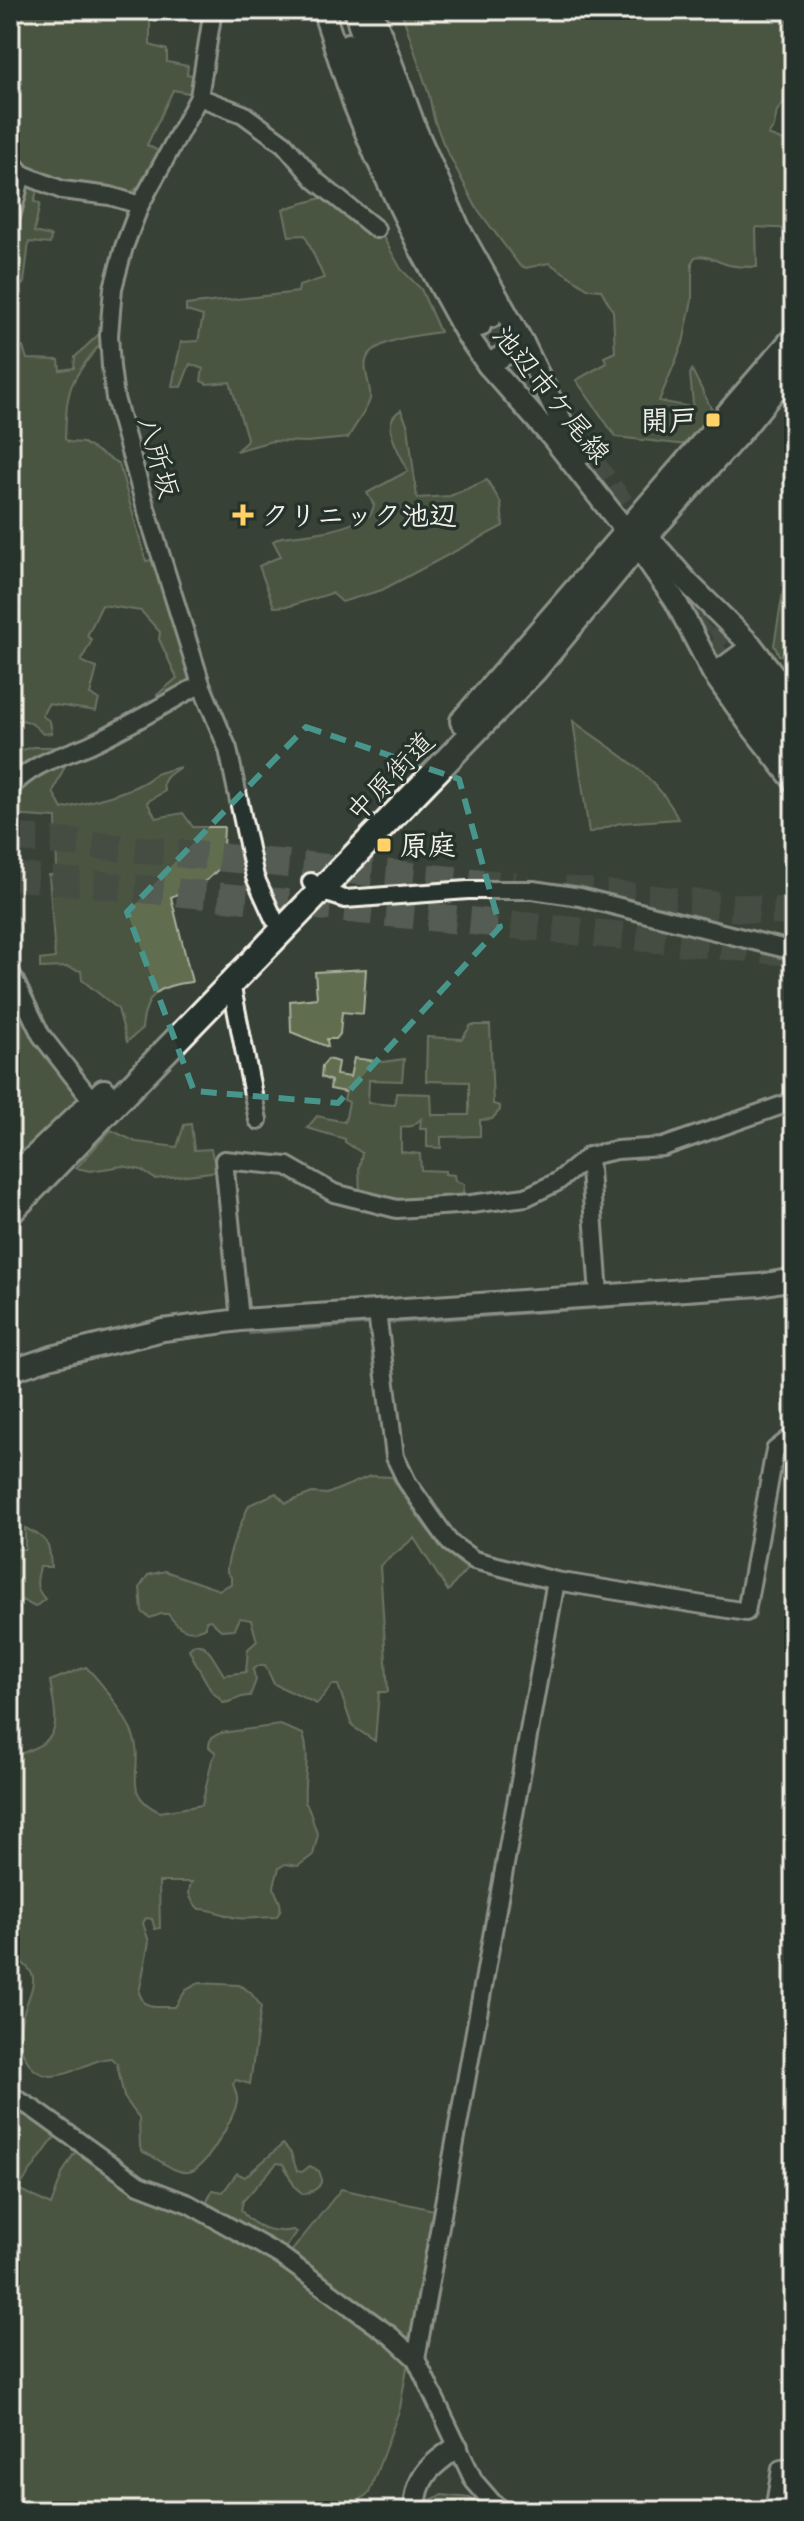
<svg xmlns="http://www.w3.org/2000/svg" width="804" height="2521" viewBox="0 0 804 2521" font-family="Itim,'Klee One',sans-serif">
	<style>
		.green { fill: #606e4f; stroke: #aab09c; stroke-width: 2 }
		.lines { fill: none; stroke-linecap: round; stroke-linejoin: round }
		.stream { stroke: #92a1a4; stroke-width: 4 }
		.tertiary-tunnel { stroke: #545b52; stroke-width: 20; stroke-dasharray: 20 10; stroke-linecap: butt }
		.motorway-tunnel { stroke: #545b52; stroke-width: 28; stroke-dasharray: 28 14; stroke-linecap: butt }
		.minor-casing { stroke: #f4f1e8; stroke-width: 22 }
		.tertiary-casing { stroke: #f4f1e8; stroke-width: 26 }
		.primary-casing { stroke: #f4f1e8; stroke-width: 30 }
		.minor { stroke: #26332d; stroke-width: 16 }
		.tertiary { stroke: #26332d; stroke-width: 20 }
		.primary { stroke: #26332d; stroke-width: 24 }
		.marked { fill: none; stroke: #48958c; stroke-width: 6; stroke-dasharray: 16 10; stroke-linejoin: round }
		.poi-dot { fill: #ffd166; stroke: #26332d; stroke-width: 3 }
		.labels { text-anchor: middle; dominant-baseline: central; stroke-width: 7; stroke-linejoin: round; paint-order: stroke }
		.street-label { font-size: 28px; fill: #f4f1e8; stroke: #26332d }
		.poi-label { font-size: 28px; font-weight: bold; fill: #f4f1e8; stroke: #26332d; text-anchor: start }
	</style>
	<rect width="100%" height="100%" fill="#384137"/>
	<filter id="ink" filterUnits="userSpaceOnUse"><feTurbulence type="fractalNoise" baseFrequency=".0125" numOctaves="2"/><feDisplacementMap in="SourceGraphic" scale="16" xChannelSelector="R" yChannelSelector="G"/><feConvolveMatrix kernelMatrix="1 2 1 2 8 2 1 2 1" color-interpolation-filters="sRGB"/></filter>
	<g filter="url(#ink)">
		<!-- green -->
		<g class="green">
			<path d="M10 10H150V45L167 50V62L188 66 187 74 196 76 193 94 173 90 147 145 160 152C151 168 144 187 125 196L62 187 27 172 10 153Z"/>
			<path d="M401 10H770L794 26V90L777 111 774 127 768 135 794 145V229L756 227 757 267C747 267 738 267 729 265 717 262 707 254 695 257L692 262V300L683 343 659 401 690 407 693 404 690 374 692 370 712 410 687 445 616 437 576 380 607 363 604 357 615 352 613 311 601 290 589 289 549 263 526 268 519 265 476 207 443 143 434 119 429 95Z"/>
			<path d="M25 185 38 187 34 202 40 203 34 232 51 236 50 244 29 242 24 283 10 296V242H13L20 199Z"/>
			<path d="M332 195 358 222 383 237 401 269 421 289 440 332C423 335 371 339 366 361 363 372 372 387 370 399 367 411 354 426 348 438L307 442 272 441 236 451 246 442 247 438 230 382 207 384 201 381 203 369 190 364 181 387 172 386 181 342 198 341 203 316 186 311V305L298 292 299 286 324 278 305 235 289 236 283 209Z"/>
			<path d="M99 334 101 343C68 384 67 386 65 439L69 442 83 443 119 464 146 561 156 559 180 626H194L208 674 194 685 164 700 157 695 177 678 159 639 160 632 141 611 102 605 87 636 92 640 81 661 97 668 90 695 99 699 96 711 48 704 42 716 50 721 52 733 43 734C32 722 26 718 10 721V603L20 606 21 597 10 593V349L23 347 27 359 59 360 60 370 74 368 75 357Z"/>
			<path d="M401 410 408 426 417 498 450 496 487 480 501 503 503 526 382 590 342 602 332 593 290 606 274 607 259 566 281 556 273 541 281 537C316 533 341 532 371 514L374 505 367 493 408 471C401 453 377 423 401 410Z"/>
			<path d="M794 527V656L779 655 774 645Z"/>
			<path d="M573 721C610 749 658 774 678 819L620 823 589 833Z"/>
			<path d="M12 743 13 752 34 747H59L63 756 68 759 53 792 62 809C84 803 142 790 155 774L180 767C171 774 159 779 165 791L147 802 156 818 183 813 193 827H224L222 866 207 880 171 897 192 982C159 985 145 994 142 1029L127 1042 118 1009 82 980 81 971 67 967 40 968V960L55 958 49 875 57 874 56 818 10 815V744Z"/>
			<path d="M366 969 363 1014 342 1012 340 1034 336 1039H327L328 1047 291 1032 290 1001 317 998 315 972Z"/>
			<path d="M10 979 81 1096 37 1143 23 1154 10 1151Z"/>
			<path d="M471 1025H490L493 1104 500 1106V1110L492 1119 480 1120V1136L441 1137V1148L427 1147V1129H420L421 1119 412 1126 401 1127V1152L420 1154 421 1170 445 1171V1174L454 1175 455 1181 464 1184 463 1197 393 1202 360 1194 359 1168 362 1153 345 1142V1139L307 1128 317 1116 345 1122 349 1102 344 1100 346 1092 330 1089 331 1081 321 1077 322 1066 328 1059 338 1062 336 1075 350 1077 354 1058 383 1062 404 1059 402 1081 369 1080 368 1103 395 1105 396 1093 431 1094 432 1115H469V1082L426 1081 427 1037 462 1039Z"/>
			<path d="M191 1124 194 1150 211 1149 213 1158H219V1171L155 1179 141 1170 123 1166 90 1171 76 1168 111 1130 136 1142 177 1147 184 1125Z"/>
			<path d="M370 1476 392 1477C413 1510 434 1545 467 1569L448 1591 414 1538 380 1566 388 1692H379L375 1741 352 1726 338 1685H332L317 1704 274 1684 265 1665 258 1666 253 1670 256 1680 250 1696C240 1695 234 1702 223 1703 220 1698 213 1694 210 1689 203 1675 195 1663 189 1649L195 1644 204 1646 211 1654 224 1675 246 1672 248 1649 257 1641 251 1620 240 1618 235 1629 221 1630 210 1620 206 1621V1627C188 1636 178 1628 168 1614H161L150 1618 142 1612 140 1587 148 1575 165 1571 219 1590 231 1584V1577L227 1572C226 1556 242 1522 249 1505L276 1493 286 1503 312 1493 327 1494Z"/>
			<path d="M25 1528C49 1540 49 1541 51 1567H40C36 1582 35 1588 45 1599L35 1607 22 1600 16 1607 10 1605V1577L15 1576 14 1564H10V1544L11 1549H25Z"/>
			<path d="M86 1667C104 1685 123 1711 133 1735 146 1768 118 1793 160 1812L202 1805 212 1760 216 1753 209 1747C209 1738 214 1736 221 1733L280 1725 303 1734C311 1758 303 1778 305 1802 312 1810 312 1824 318 1835L313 1855 298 1866 285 1864 279 1868 274 1886C275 1898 287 1905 276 1917 263 1917 250 1920 237 1918 224 1916 211 1908 199 1909 190 1900 186 1892 192 1882H159L160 1928 155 1929 152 1919 146 1918 143 1923 149 1942 139 1993 144 2003 154 2007H175L186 1990 199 1983 239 1985 250 1992 261 2006 250 2084 236 2080 233 2084C235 2090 238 2095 237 2102 234 2118 205 2171 188 2172 174 2174 157 2157 143 2152L140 2147 139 2118 124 2097 117 2064 111 2058C89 2059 74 2076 51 2076 42 2075 35 2072 30 2065 2 2028 40 1993 32 1974 28 1965 16 1959 10 1952V1758C62 1739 59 1733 50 1681Z"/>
			<path d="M10 2099 59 2131 18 2189 51 2205 63 2172 78 2147 138 2187 205 2207 212 2190 223 2192 237 2173 245 2177 283 2144 291 2153 297 2171 302 2172 309 2167 319 2171C326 2186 315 2191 303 2194L295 2187 283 2164 277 2163 243 2201 241 2210C252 2227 274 2234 293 2230L297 2232 277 2260 386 2339 408 2362 400 2408 369 2493 345 2511H10Z"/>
			<path d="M341 2189 434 2210 412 2337 402 2336 287 2257Z"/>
			<path d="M442 2495 470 2498 488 2511H427L430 2500Z"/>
		</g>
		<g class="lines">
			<!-- stream -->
			<g class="stream">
				<path d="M382 1323 743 1297 794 1290"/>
				<path d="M250 1333 373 1323"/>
			</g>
			<!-- tertiary-tunnel -->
			<g class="tertiary-tunnel">
				<path d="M491 317 524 363"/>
				<path d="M480 326 540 413"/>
				<path d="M577 438 645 532"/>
				<path d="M698 602 745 663"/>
				<path d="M691 619 733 673"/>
			</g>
			<!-- motorway-tunnel -->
			<g class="motorway-tunnel">
				<path d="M10 837 515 886"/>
				<path d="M10 876 789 952"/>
				<path d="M564 890 794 913"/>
			</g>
			<defs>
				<g id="minor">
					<path d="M213 10 199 97 140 205 124 247 113 288 109 335 111 367 115 398 145 505 201 684 228 749 255 877 274 919"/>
					<path d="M199 97 243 114 284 144 315 180 376 229"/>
					<path d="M10 160 22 174 62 190 110 196 140 205"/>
					<path d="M10 221 22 174"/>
					<path d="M713 673 751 645"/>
					<path d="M10 788C35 761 60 758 91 744 129 726 165 704 201 684"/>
					<path d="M311 882 320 891 345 899 468 890H533L580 897 794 951"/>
					<path d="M10 971 41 1035 94 1103"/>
					<path d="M231 983 258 1120"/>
					<path d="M589 1156 599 1295"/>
					<path d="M377 1312 395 1457 407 1482 450 1543 474 1560 556 1581 746 1612 775 1450 788 1440H794"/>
					<path d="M240 1320 224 1160 287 1166 334 1193 397 1209 471 1204 526 1197 557 1182 589 1156 617 1150 663 1147 794 1101"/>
					<path d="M10 2095 35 2110 139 2185 189 2204 281 2256 391 2336 416 2359 474 2481 493 2503 504 2511"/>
					<path d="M416 2359 556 1581"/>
					<path d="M774 2511 781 2469 794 2467"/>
				</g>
				<g id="tertiary">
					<path d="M323 10 354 104 376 157 419 247 467 335 488 365 552 437 637 545 675 600 713 673 747 721 794 781"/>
					<path d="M355 10C383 118 439 219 491 317"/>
					<path d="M372 10 416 130 460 230 523 343 569 437 582 454"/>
					<path d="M348 44C385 144 426 234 480 326"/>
					<path d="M488 365 523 343"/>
					<path d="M636 523 689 584 751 645 794 701"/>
					<path d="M745 663 794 728"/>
					<path d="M733 673 794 755"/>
					<path d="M10 1371 52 1357 163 1330 240 1320 760 1285 794 1279"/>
					<path d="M415 2511C416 2476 430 2466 457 2447"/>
				</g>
				<g id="primary">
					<path d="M463 721 794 339"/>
					<path d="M10 1182 104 1092"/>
					<path d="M10 1212 535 669 637 545 742 428 794 364"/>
				</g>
			</defs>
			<!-- minor casing -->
			<use href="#minor" class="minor-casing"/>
			<!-- tertiary casing -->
			<use href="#tertiary" class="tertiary-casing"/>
			<!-- primary casing -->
			<use href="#primary" class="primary-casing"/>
			<!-- minor -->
			<use href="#minor" class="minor"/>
			<!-- tertiary -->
			<use href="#tertiary" class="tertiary"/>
			<!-- primary -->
			<use href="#primary" class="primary"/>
		</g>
	</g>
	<!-- marked area -->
	<path d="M0 0H804V2521H0ZM306 727 459 779 500 927 338 1103 194 1091 127 912Z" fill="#384137" fill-opacity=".55" fill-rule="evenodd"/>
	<path class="marked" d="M306 727 459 779 500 927 338 1103 194 1091 127 912Z"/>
	<!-- markers -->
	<g class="poi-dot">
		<rect x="705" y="412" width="16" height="16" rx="4"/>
		<path d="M239 503h8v8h8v8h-8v8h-8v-8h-8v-8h8z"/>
		<rect x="376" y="837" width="16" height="16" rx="4"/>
	</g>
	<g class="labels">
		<!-- street labels -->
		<g class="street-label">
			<text transform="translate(552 394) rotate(51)">池辺市ケ尾線</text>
			<text transform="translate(159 457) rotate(74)">八所坂</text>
			<text transform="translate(390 776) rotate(-46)">中原街道</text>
		</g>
		<!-- poi labels -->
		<g class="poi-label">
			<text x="697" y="420" text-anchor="end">開戸</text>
			<text x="261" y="515">クリニック池辺</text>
			<text x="400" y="845">原庭</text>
		</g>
	</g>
	<!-- margin -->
	<rect width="804" height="2521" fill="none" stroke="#26332d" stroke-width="40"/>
	<rect x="20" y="20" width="764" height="2481" fill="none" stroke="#f4f1e8" stroke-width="3" filter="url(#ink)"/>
</svg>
